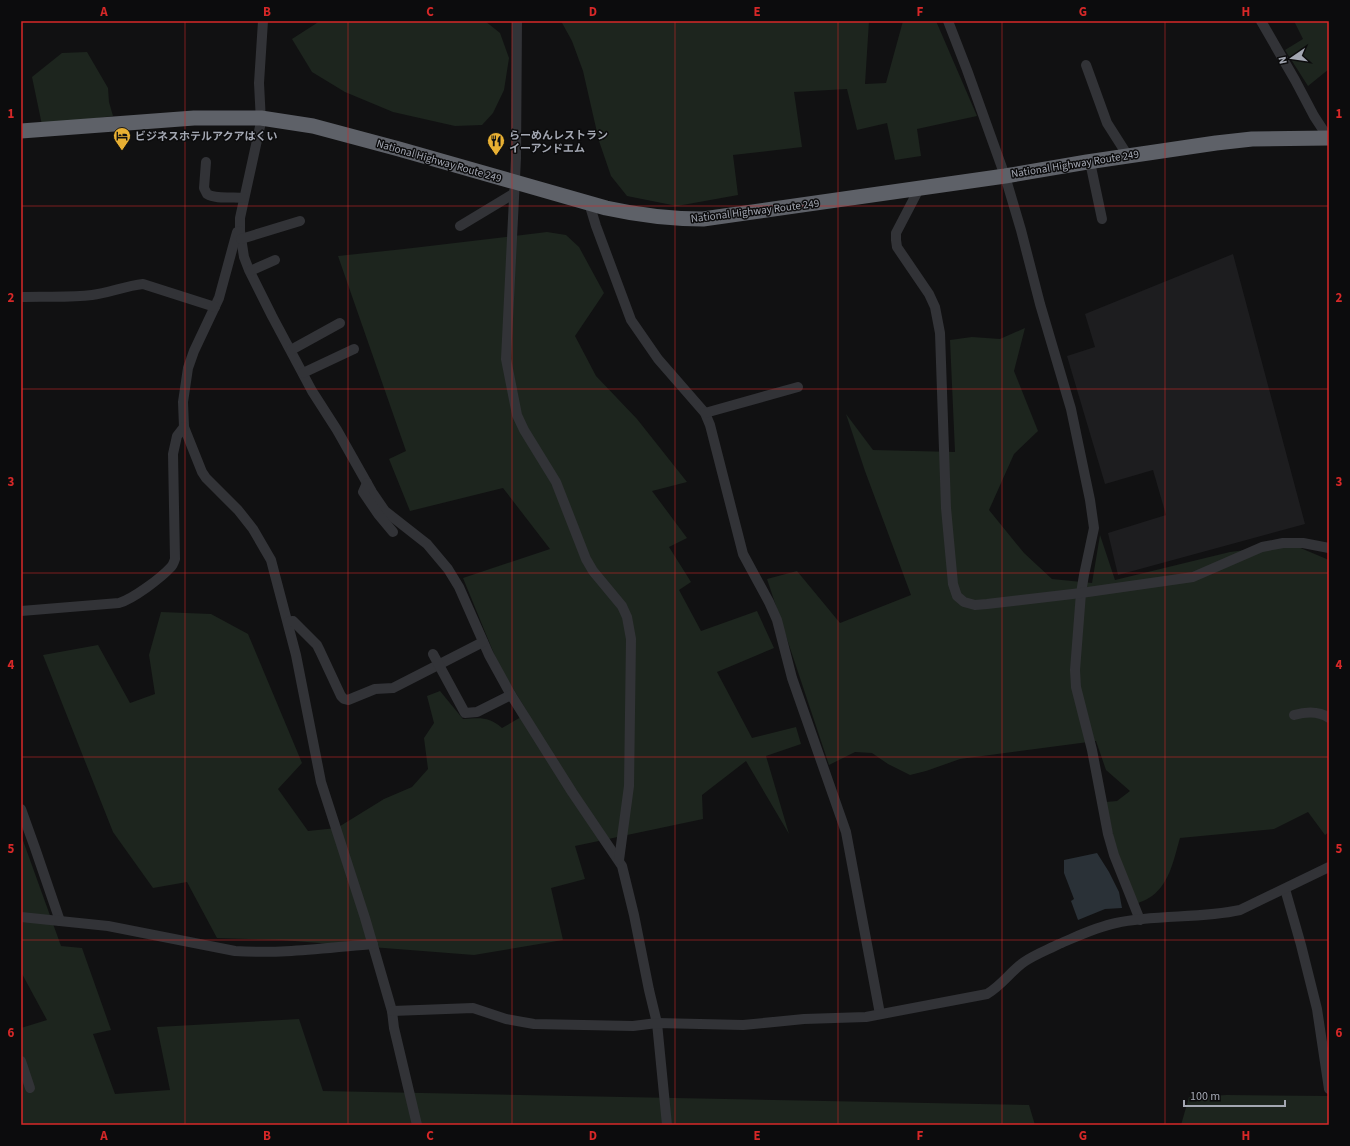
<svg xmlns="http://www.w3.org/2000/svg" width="1350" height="1146" viewBox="0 0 1350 1146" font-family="'Source Sans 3','Noto Sans JP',sans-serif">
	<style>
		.built { fill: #1d1d1f }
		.green { fill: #1d251e }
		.water { fill: #2a3137 }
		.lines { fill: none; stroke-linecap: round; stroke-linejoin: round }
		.minor { stroke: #323337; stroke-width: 10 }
		.highway { stroke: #5e6168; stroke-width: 15 }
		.grid { fill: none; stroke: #d62828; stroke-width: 1; stroke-opacity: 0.55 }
		.labels { text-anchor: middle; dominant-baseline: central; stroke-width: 3; stroke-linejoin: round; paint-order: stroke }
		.poi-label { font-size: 11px; font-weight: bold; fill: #a3a7b2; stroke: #0c0c0d; text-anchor: start }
		.street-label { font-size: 11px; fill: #a3a7b2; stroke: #0c0c0d }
		.neatline { fill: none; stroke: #d62828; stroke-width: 1.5 }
		.grid-label { font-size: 13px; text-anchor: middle; font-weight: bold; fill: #d62828 }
	</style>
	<rect width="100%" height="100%" fill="#111112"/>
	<!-- built -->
	<path class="built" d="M1233 254 1305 524 1118 575 1108 533 1166 515 1153 470 1105 484 1067 356 1095 347 1085 314Z"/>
	<!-- green -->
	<g class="green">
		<path d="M320 21H485L500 33 509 58 504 90 493 113 482 125 455 126 393 112 345 92 312 72 292 39Z"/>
		<path d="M561 21H869L865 84 886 83 903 21H936L977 116 917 129 921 156 895 160 887 123 857 130 847 89 794 92 802 147 733 155 738 195 677 206 627 196 611 176 599 141 583 71 572 41Z"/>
		<path d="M1294 21H1329V69L1308 86 1285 50 1303 39Z"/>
		<path d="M87 52 108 88 109 102 113 116 42 125 32 77 62 53Z"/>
		<path d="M547 232 566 235 579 247 604 293 575 336 596 376 637 419 687 482 652 491 687 538 669 547 691 582 679 590 701 631 757 611 774 648 717 672 752 738 796 727 801 744 766 756 789 834 746 761 702 795 703 819 575 846 585 879 551 888 563 940 474 955 281 940 217 938 187 882 153 888 113 832 43 655 98 645 130 703 155 694 149 655 161 612 211 614 248 634 302 763 278 789 308 831 337 828 384 799 412 787 428 769 424 738 434 723 427 696 440 691 463 719C479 718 489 716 502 728L528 713 499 666 463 578 550 549 503 488 410 511 389 459 406 451 338 256 404 249Z"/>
		<path d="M1025 328 1014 371 1038 431 1014 454 989 510 1024 553 1052 579 1092 583 1100 535 1115 580 1230 552 1291 544 1329 560V832L1325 835 1308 812 1274 829 1180 838C1174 858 1170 883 1152 896 1148 899 1143 901 1138 903L1117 854 1106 802 1117 801 1130 791 1106 770 1096 741 960 759 926 771 910 775 888 764 872 753 855 752 829 765 767 579 797 571 840 623 911 595 865 471 846 414 873 450 955 452 950 340 972 337 1000 339Z"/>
		<path d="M21 835 61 946 82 948 111 1030 93 1034 115 1094 170 1090 157 1027 299 1019 323 1091 1029 1105 1035 1125H21V1028L47 1020 21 972Z"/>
		<path d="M1227 1095 1329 1096V1125H1181L1189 1097Z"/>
	</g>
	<!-- water -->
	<path class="water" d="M1097 853 1109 872 1119 892 1122 908 1105 909 1078 920 1071 901 1074 899 1064 873V860Z"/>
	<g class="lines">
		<!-- minor -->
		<g class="minor">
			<path d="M263 21 259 83 261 122 240 218V231L244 257 249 270 272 316 312 391 337 430 372 492 385 511 427 544 448 569 459 587 489 655 511 695 572 792 622 866 634 915 649 990 657 1023 667 1125"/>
			<path d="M517 21 516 158 506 359 517 415 524 430 556 482 586 559 593 571 622 606 627 617 631 639 629 786 619 860"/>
			<path d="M948 21 967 70 1005 176 1021 230 1040 304 1071 409 1090 500 1094 528 1084 575 1081 593 1075 670 1076 687 1092 750 1108 834 1114 855 1140 920"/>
			<path d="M1261 21 1295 80 1314 116 1329 139"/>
			<path d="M1086 65 1107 123 1128 156"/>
			<path d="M206 162 204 188 207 194C217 200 233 196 244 198"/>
			<path d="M1090 162 1102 219"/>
			<path d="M920 187 896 233V240L897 247 929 294 935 307 940 333 946 508 953 584 957 596 964 602 975 605 987 604 1081 593 1193 577 1262 547 1283 543H1303L1329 548"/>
			<path d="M589 203 596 226 631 320 658 359 705 413 710 425 743 554 769 602 777 620 792 678 846 832 880 1014"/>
			<path d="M460 226 513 194"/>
			<path d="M240 231 237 232 235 239 219 298 194 351 188 368 183 402 184 427 202 472 206 478 238 510 253 529 271 560 296 655 321 782 365 918 392 1011 394 1028 417 1125"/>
			<path d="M241 239 300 221"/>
			<path d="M250 271 275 260"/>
			<path d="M21 297C44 296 69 298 92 295 109 293 125 286 143 284L215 307"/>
			<path d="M291 350 340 323"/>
			<path d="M303 373 354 349"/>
			<path d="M705 413 798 387"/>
			<path d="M367 483 363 492 378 514 393 532"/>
			<path d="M21 611 119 603C133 599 161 578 171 567 173 565 174 562 175 559L173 454 177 436 184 427"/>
			<path d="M288 622 293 621 317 645 320 651 341 696 344 699 348 700 375 689 393 688 483 642"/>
			<path d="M433 654 465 713 477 712 511 695"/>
			<path d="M1294 715C1305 712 1319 711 1329 718"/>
			<path d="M21 809 35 848 60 921"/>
			<path d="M1285 889 1301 945 1317 1009 1329 1089"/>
			<path d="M21 917 108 926 235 951C281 954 327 948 373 944"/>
			<path d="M392 1011 473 1008 506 1019 534 1024 633 1026 657 1023 743 1025 804 1019 866 1017 987 994C1002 985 1010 972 1024 962 1034 955 1047 950 1059 944 1078 936 1096 927 1116 923 1157 914 1199 919 1240 910L1329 867"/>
			<path d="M21 1061 30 1088"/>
		</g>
		<!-- highway -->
		<path class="highway" d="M21 131 194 118H261L313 126 399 149 606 208C638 215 670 219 703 219L1005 176 1087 162 1216 143 1252 139 1329 138"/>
	</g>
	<!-- grid -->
	<path class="grid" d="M185 21V1125M348 21V1125M512 21V1125M675 21V1125M838 21V1125M1002 21V1125M1165 21V1125M21 206H1329M21 389H1329M21 573H1329M21 757H1329M21 940H1329"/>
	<!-- icons -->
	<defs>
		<symbol id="hotel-pin" viewBox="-11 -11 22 30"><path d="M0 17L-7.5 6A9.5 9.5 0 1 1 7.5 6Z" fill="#e8b033" stroke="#0c0c0d"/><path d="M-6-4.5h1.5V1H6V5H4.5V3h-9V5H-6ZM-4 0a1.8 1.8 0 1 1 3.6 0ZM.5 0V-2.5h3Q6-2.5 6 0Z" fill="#111"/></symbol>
		<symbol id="restaurant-pin" viewBox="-11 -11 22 30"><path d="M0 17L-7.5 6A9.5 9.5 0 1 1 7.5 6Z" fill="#e8b033" stroke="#0c0c0d"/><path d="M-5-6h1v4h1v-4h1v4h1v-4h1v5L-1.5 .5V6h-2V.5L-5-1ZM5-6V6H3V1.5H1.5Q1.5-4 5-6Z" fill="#111"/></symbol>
	</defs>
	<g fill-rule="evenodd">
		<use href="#hotel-pin" x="112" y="126" width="20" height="27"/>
		<use href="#restaurant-pin" x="486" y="131" width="20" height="27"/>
	</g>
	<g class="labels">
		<!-- poi labels -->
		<g class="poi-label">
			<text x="509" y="135">らーめんレストラン<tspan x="509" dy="13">イーアンドエム</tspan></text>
			<text x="135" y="136">ビジネスホテルアクアはくい</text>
		</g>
		<!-- street labels -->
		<g class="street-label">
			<text transform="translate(439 161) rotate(16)">National Highway Route 249</text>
			<text transform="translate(1075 164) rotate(-9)">National Highway Route 249</text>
			<text transform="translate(755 211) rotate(-7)">National Highway Route 249</text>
		</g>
	</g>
	<!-- border -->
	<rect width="1350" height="1146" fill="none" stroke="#0c0c0d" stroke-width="44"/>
	<!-- north arrow -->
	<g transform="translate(1292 58) rotate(257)" stroke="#0c0c0d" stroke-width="3" paint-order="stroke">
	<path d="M0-3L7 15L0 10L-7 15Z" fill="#a3a7b2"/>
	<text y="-6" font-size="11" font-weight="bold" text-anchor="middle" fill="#a3a7b2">N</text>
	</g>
	<!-- scale -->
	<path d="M1184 1100v6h101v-6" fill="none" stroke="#a3a7b2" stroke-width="2"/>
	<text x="1190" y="1100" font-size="12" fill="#a3a7b2" stroke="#0c0c0d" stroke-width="3" paint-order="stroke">100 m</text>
	<rect x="22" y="22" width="1306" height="1102" class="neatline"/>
	<g class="grid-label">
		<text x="104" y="16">A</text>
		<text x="267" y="16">B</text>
		<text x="430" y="16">C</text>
		<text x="593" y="16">D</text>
		<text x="757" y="16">E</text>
		<text x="920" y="16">F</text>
		<text x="1083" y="16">G</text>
		<text x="1246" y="16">H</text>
		<text x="11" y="118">1</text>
		<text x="1339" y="118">1</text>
		<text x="11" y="302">2</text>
		<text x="1339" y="302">2</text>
		<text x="11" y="486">3</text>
		<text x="1339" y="486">3</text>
		<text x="11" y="669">4</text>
		<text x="1339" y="669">4</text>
		<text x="11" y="853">5</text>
		<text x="1339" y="853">5</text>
		<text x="11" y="1037">6</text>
		<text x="1339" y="1037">6</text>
		<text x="104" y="1140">A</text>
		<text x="267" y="1140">B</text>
		<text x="430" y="1140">C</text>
		<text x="593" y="1140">D</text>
		<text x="757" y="1140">E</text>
		<text x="920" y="1140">F</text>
		<text x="1083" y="1140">G</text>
		<text x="1246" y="1140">H</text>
	</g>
</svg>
